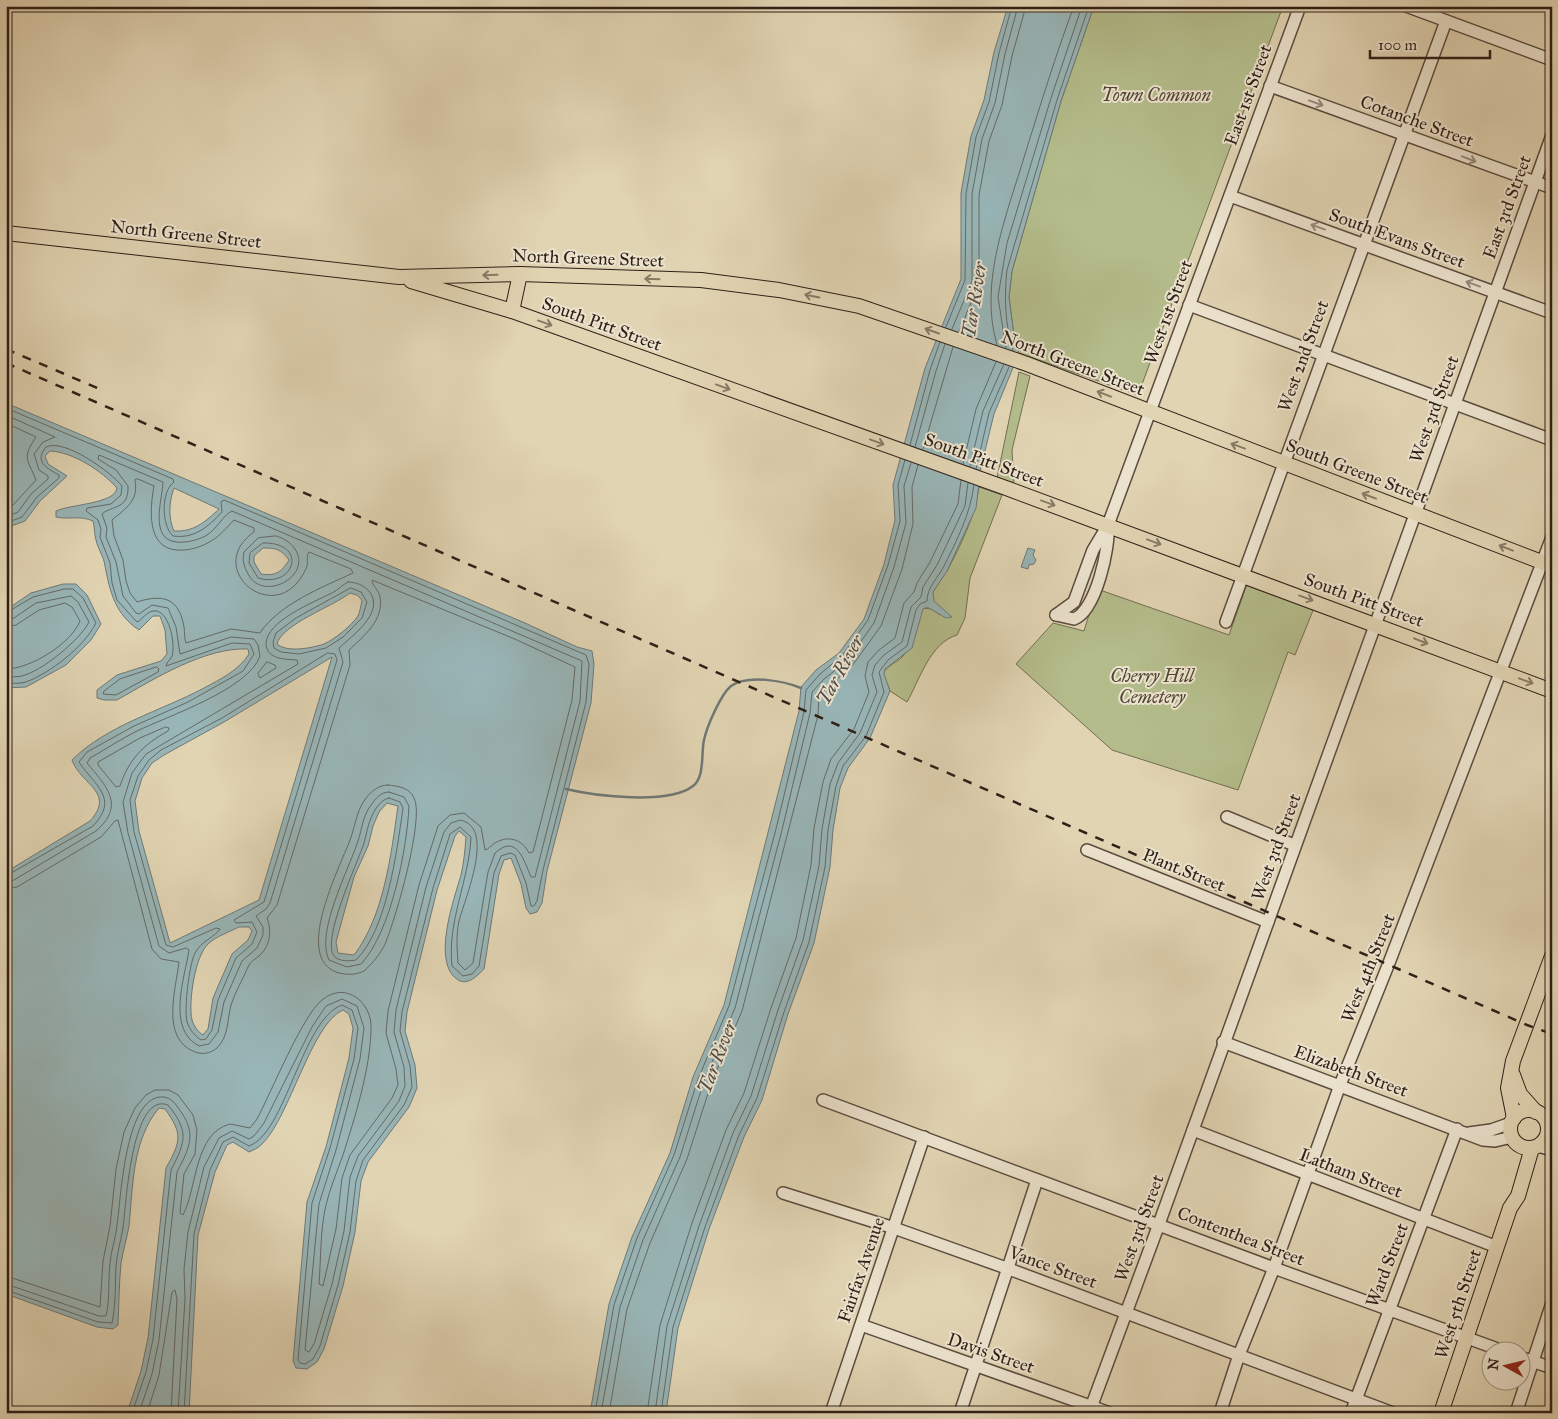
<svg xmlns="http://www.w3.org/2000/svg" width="1558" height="1419" viewBox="0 0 1558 1419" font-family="'IM FELL Great Primer',serif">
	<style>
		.green { fill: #b4bc8b; stroke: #716e51 }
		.water { fill: #98b5b7; stroke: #6e7977; fill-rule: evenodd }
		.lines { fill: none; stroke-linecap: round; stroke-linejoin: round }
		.shore { stroke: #636a67; stroke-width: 1 }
		.stream { stroke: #6e7977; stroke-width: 2.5 }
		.minor-casing { stroke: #5b4c3e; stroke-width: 14 }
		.major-casing { stroke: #2e1f17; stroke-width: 16 }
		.minor { stroke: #ece3ce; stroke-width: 11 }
		.major { stroke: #e1d4b3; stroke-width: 14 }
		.rail { stroke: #2e1f17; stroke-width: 2.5; stroke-dasharray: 9 9; stroke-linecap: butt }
		.oneway { stroke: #968b7c }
		.oneway2 { stroke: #887a65 }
		.labels { text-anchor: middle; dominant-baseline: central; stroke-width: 4; stroke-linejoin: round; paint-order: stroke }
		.park-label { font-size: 18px; font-style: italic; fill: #504634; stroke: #ece3ce }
		.street-label { font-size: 18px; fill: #2e1f17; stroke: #ece3ce }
		.water-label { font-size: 19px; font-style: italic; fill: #4e4c47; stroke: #ece3ce }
	</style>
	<rect width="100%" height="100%" fill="#e1d4b3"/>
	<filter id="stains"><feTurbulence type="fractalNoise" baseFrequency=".004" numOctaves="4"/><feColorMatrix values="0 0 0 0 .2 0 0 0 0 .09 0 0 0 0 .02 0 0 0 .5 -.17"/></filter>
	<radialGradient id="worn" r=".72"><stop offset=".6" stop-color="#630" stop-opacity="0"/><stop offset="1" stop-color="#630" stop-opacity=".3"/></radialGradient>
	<!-- green -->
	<g class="green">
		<path d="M1094 6H1283L1138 395 1019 353 1014 336 1009 297 1012 271 1061 101Z"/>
		<path d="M1019 372 1030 376 1012 450 1014 482 1007 483 997 478Z"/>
		<path d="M979 487 1002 495 970 578 965 618 957 635C930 643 920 679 907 702L890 691 883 674C888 664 897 663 903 656 917 640 914 623 923 608L932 609 940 615C939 609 933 603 932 598 931 590 943 577 947 571 961 544 975 517 979 487Z"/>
		<path d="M1247 584 1314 608 1295 655 1288 652 1238 790 1112 750 1016 664 1053 623 1084 631 1097 589 1229 635Z"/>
	</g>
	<!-- water -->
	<g class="water">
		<path d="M1008 6H1094L1061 101 1012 271 1009 297 1014 336 1019 353 994 414 981 467 976 508 947 571 933 592 934 601 952 617 946 618 927 607 923 609 912 648 885 669 884 674 890 691 870 738 848 768 840 788 833 830 830 867 814 943 788 1014 762 1100 744 1137 709 1229 678 1328 666 1413H590L609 1304 632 1237 670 1153 693 1077 724 1005 799 711 801 687 816 670 839 653 864 619 884 564 895 520 893 485 925 368 961 279V193L971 136 984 100 994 52Z"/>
		<path d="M6 403 525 623 577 647 592 651 594 664 591 703 547 871 542 903 537 912 530 914 526 908 521 884 511 858 504 860 499 874 484 969C478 975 468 986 458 980 431 963 454 899 461 875 464 862 465 850 466 837L459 831 455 836 437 890 407 1012 405 1031 415 1065 417 1088 409 1107 368 1162 361 1181 355 1232 343 1286 324 1349 317 1362 307 1369 296 1368 293 1361 307 1202 326 1147 349 1058 353 1028 349 1014 343 1010C311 1024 290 1117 262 1144 259 1148 253 1150 249 1152L233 1142 227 1145 215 1172 198 1235 189 1413H127L141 1371 148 1338 166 1168C181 1141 183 1134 165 1109L159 1108C132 1140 133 1187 129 1226 127 1238 123 1251 121 1263 119 1283 119 1305 118 1325L113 1329 97 1327 6 1294V872L90 821C116 792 81 785 72 760 107 725 161 711 204 688 221 679 239 670 249 654L248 649C205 647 154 679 117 700H104L97 698V690L117 675 161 661 167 654 165 630 160 616H153L139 630C115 614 110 592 105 566 104 557 98 549 96 540 94 534 95 528 93 521 80 515 69 520 56 517V511C71 504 115 504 117 488 102 471 73 452 50 451L45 456 48 464 67 476 40 501 25 521 6 528ZM174 488 219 509C205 522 194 532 174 531 168 518 169 501 174 488ZM263 548C276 548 281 549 289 560 281 573 275 576 261 574L254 562V556ZM350 593 357 595 362 600C361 605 360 612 358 616 351 626 335 639 324 644 312 648 287 653 277 644 282 624 334 606 350 593ZM332 657 259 900 170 943 139 831 135 801 142 778 152 763 164 755 224 722ZM387 803 398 806C391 855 384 916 354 955L338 953 336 942 354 877 368 846 373 826 379 812ZM239 927H249L252 931 248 940 232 954 213 998 208 1029 203 1035C197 1031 194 1026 192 1020 188 1003 195 956 208 944 215 937 229 932 239 927Z"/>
		<path d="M1028 548 1035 550 1033 555 1036 560 1034 564 1029 565 1028 569 1021 567Z"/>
		<path d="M63 584H76L87 595 101 624 91 640 66 665 26 687 6 688V610L31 593Z"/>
	</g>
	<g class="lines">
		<!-- shore -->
		<g class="shore">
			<path d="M946 327 965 280 966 194 976 137 989 102 999 53 1012 6"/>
			<path d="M952 329 972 281V194L982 139 995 103 1005 54 1018 6"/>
			<path d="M959 332 979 283V195L989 141 1002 105 1012 56 1026 6"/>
			<path d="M997 345C978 281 1008 212 1026 151 1041 103 1056 54 1074 6"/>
			<path d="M1006 348 998 297 1007 243 1051 98 1082 6"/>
			<path d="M1013 351C1005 324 1004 297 1007 270L1057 100 1089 6"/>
			<path d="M6 408 173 479 174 482C161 491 161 525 173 536 194 539 208 527 222 512L221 502 224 500 586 655 589 664 586 702 543 870 537 901 534 906H531L526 883 515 855 510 853 501 856 494 873 479 966 472 974 463 976 452 966C447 921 469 881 471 837L460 827 450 834 433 888 402 1012 400 1031 410 1066 412 1087 404 1105 363 1160 356 1181 350 1232 338 1285 320 1346 313 1359 305 1364 300 1363 298 1360 312 1203 330 1148 354 1059 358 1028 352 1010 342 1005C302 1019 286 1133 249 1146L233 1137 223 1142 210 1170 194 1234 184 1413"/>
			<path d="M6 415 55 437 43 442 34 454 39 470 48 476V479L31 494 18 512 6 517"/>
			<path d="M6 423 36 437C22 458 27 458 36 480L13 505 6 508"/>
			<path d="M910 445 930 370 940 342"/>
			<path d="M915 447 936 371 945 344"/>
			<path d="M923 449 953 347"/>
			<path d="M963 464 976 409 996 362"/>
			<path d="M970 466 983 411 1004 364"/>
			<path d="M976 469 989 413 1009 367"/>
			<path d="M138 479 154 486C150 508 146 548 177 550 188 551 202 547 211 541 220 536 227 527 234 520L254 528V532C206 566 265 620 297 583 301 578 305 572 307 566 308 561 306 556 309 552L351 569 353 573C323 587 279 604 260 633L231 629 186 643C184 638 185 633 184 627 179 597 162 594 137 602L130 593 126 581 123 560 114 536 112 520C126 508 139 501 135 480Z"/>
			<path d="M6 523 22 517 37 497 59 478V475C46 468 34 461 46 447 64 438 111 472 122 486L121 495 111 504 87 508 86 511 98 520 101 529 100 537 110 563 112 583 117 600 137 622C142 620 146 612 153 611 169 608 176 645 172 656 170 661 167 661 166 666L232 643 250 644 254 654 243 671 188 702 134 726 87 752 79 762C94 785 120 798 93 826L6 876"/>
			<path d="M276 536C284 538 291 543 295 549 313 576 263 603 248 574 244 566 242 561 244 552L258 538Z"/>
			<path d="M263 543C309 542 295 589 258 578L249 563 250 553Z"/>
			<path d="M348 582C356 582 363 585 369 591 386 612 352 636 339 648L343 662 270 903 266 909 256 916 263 927V935L257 948 242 961 224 1002 218 1032 209 1044 199 1046C166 1029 185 977 189 950L186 948 169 953 159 946 128 833 123 802 132 773 146 754 298 664 297 660C286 659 267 660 266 644 266 621 314 602 332 593 338 590 342 585 348 582Z"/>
			<path d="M351 588 361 592 367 602 362 618 343 637 326 648 299 654 281 652 274 648 273 642 276 633 296 618Z"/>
			<path d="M6 613 33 597 64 589H73L83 598 96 623C84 647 50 673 26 682 20 684 12 683 6 683"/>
			<path d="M6 620 14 618 36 603 71 596 78 602 89 622C80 640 42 671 22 676 17 677 11 677 6 677"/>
			<path d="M6 627 16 625 39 610 65 603 72 607 80 621C71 644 30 669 6 669"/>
			<path d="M328 653 335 654 337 660 264 902 234 920 236 923 252 922 257 932 252 944 236 958 218 1000 212 1030 206 1039 201 1040C194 1035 190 1030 187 1022 184 1008 189 965 195 953 201 941 215 937 220 929L216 928 173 947 166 945 134 832 130 800 138 776 149 760 161 750 222 718Z"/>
			<path d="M267 662 275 665 276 668 260 678 258 674Z"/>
			<path d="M157 667 159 669 158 672 116 695 103 694 104 691 120 679Z"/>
			<path d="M166 727 169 728 168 731C143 745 129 759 120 786L116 787 98 765V762L140 738Z"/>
			<path d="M388 785C398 786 410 788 414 798 425 818 395 921 385 944 381 953 372 964 364 971 356 975 348 975 339 973 292 960 339 869 350 840 355 827 356 813 364 801 370 792 378 785 388 785Z"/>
			<path d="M389 792 404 797 409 806C407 849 391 932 361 964L347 967 329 960C315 933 349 869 358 841 362 829 363 815 371 805 376 798 381 792 389 792Z"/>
			<path d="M389 798 400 802 403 808C397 850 387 930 356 960 350 961 339 962 334 956 321 940 358 862 364 843 367 831 369 820 375 810 378 805 383 799 389 798Z"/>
			<path d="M6 882 14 880 96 831C126 805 106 786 87 763L90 758C106 749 121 739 137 731 168 716 249 689 260 656L258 645 254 639 231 637 180 654 176 627 168 608 152 605 139 614 136 613 123 596 116 562 106 537 107 528 102 514C112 505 129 510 128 486L116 470 98 459 99 455 163 482C163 497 148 540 177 542 186 543 199 540 207 535 217 529 223 515 232 511L582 661 580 701 535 877H531C524 861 517 833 495 853L488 872 473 963 465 970 458 963C457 949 456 934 459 921 465 898 496 827 460 820L451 823 444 832 426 887 396 1010 394 1032 404 1067 405 1086 399 1101 358 1156 350 1177 344 1231 332 1284 314 1344 309 1352 305 1350 319 1204 336 1150 360 1059 364 1028 357 1006 342 999 326 1006 312 1027 264 1123 254 1136 249 1139 232 1131 219 1138 204 1167 188 1232 184 1269 185 1299 178 1413"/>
			<path d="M6 889 17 887 101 837 115 821 118 820 152 949 161 959 179 962C176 989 160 1039 195 1052 203 1055 211 1053 217 1048 229 1036 227 1020 231 1005 235 992 243 979 248 967 250 962 255 959 259 956 270 946 272 932 267 918L277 905 350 665 349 650C364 636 384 620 380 597 379 590 372 586 372 580L517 640 575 667 572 700 533 852 529 853C522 839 508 835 495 843 490 846 489 849 485 850L481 827 464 813 450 815 438 826 419 885 388 1011 386 1033 396 1069 398 1085 392 1098 350 1155 342 1178 336 1229 323 1286 319 1284C321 1259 320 1231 326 1205 330 1188 337 1172 343 1155 355 1117 370 1070 371 1030 373 1003 346 980 322 1000 302 1016 271 1093 257 1119L250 1128 230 1124C194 1133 197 1189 183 1215L180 1213 184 1174 195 1154 197 1130 193 1115 178 1095 169 1090H155L146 1095 135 1108 124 1132 116 1169 110 1226 103 1261 100 1307 6 1276"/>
			<path d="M6 1284 99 1316H106C110 1299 108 1280 110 1263 111 1250 116 1238 117 1225 121 1199 125 1093 164 1097 171 1098 175 1103 179 1109 197 1133 190 1147 177 1172L159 1340 152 1374 139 1413"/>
			<path d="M6 1290 98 1322 112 1323C116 1305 115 1284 116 1266 117 1253 121 1240 123 1228 126 1207 131 1091 168 1105 189 1131 186 1141 171 1170L153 1339 146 1372 132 1413"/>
			<path d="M147 1413 159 1375 172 1292 175 1290 177 1299 171 1413"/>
			<path d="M595 1413 614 1305 637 1238 674 1155 698 1079 729 1006 776 829 804 712 806 690 820 674 842 656 868 620 888 565 900 521 898 485 905 460"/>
			<path d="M601 1413 620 1307 643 1240 680 1157 704 1081 735 1008 782 830 810 713 812 692 824 679 847 661 874 623 894 567 906 523 904 486 911 463"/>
			<path d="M609 1413 627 1309 650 1243 687 1159 711 1084 742 1011 818 715 819 695 852 666 881 626 902 569 913 524 912 487 918 465"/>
			<path d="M647 1413 660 1325 692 1223 726 1130 744 1093 771 1008 796 938 811 865 814 828 823 782 831 759 854 729 869 692 865 676 868 662 879 650 895 638 904 603 914 592 917 583 930 562 958 504 961 480"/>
			<path d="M655 1413 667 1326 699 1226 733 1133 751 1096 778 1010 803 940 819 866 822 829 830 784 838 763 860 733 877 692 872 675 875 665 884 655 902 642 911 607 921 597 923 587 937 565 965 506 968 483"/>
			<path d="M661 1413 673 1327 705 1227 739 1135 757 1098 784 1012 809 942 825 867 828 830 836 786 843 766 866 736 884 692 879 672 888 660 907 646 916 610 920 604 927 601C927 587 938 578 944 566 957 540 970 515 974 485"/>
		</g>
		<!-- stream -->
		<path class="stream" d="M566 789C595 796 669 805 693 786 705 777 701 753 704 740 707 726 721 694 731 686 748 674 784 681 801 688"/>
		<defs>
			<g id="minor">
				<path d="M1406 6 1552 60"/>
				<path d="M1270 86 1552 188"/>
				<path d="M1230 196 1552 313"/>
				<path d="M1189 305 1552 440"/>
				<path d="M1056 615 1074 602 1093 550 1108 525 1300 6"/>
				<path d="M1056 615 1074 619C1096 611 1110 547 1108 525"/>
				<path d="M1226 622 1446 21"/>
				<path d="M1227 817 1294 845"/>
				<path d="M1087 850 1268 922"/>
				<path d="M1223 1042 1483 1140 1495 1141 1512 1137"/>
				<path d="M823 1100 1274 1268 1506 1352"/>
				<path d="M1193 1130 1497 1247"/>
				<path d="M1548 1131 1552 1139"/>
				<path d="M1469 1133 1491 1130 1511 1123"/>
				<path d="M1538 1146 1552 1150"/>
				<path d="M783 1193 894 1228 1009 1269 1393 1413"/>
				<path d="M861 1325 1110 1413"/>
				<path d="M1520 1357 1552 1368"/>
				<path d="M831 1413 924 1137"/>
				<path d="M960 1413 1037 1180"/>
				<path d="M1089 1413 1159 1224 1552 135"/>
				<path d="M1220 1413 1239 1355 1274 1268 1340 1085 1389 963 1552 537"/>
				<path d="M1351 1413 1457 1129"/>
				<path d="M1516 1413 1552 1303"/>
			</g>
			<g id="major">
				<path d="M6 233 399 277 520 274 701 280 779 290 859 306 1027 364 1552 566"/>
				<path d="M411 281 512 311 1006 488 1552 691"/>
				<path d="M512 311 520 274"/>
				<path d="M1513 1075 1520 1094 1536 1112"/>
				<circle cx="1529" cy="1129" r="19"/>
				<path d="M1514 1118 1508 1088 1513 1061 1552 956"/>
				<path d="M1441 1413 1510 1208 1518 1196 1532 1148"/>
			</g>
		</defs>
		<!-- minor casing -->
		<use href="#minor" class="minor-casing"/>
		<!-- major casing -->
		<use href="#major" class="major-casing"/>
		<!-- minor -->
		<use href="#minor" class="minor"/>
		<!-- major -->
		<use href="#major" class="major"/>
		<!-- rail -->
		<g class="rail">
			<path d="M6 349 102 390"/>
			<path d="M6 363 1527 1025 1552 1034"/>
		</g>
	</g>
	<!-- one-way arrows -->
	<defs><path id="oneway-shaft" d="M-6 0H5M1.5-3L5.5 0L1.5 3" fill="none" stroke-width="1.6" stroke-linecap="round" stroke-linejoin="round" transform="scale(1.25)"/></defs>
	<g class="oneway">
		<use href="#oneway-shaft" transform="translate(1316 103) rotate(20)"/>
		<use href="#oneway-shaft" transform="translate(1469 159) rotate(21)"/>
		<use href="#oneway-shaft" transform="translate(1318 227) rotate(-160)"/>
		<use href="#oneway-shaft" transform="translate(1473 284) rotate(-160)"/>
	</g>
	<g class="oneway2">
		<use href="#oneway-shaft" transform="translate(490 275) rotate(178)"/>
		<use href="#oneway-shaft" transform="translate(652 279) rotate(-178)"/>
		<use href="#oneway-shaft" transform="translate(812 296) rotate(-169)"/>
		<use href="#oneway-shaft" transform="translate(545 323) rotate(20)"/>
		<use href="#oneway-shaft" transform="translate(932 331) rotate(-161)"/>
		<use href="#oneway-shaft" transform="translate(723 387) rotate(20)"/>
		<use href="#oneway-shaft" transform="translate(1104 394) rotate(-159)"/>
		<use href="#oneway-shaft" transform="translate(877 442) rotate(20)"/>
		<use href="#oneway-shaft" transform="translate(1238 446) rotate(-160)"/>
		<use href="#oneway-shaft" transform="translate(1369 496) rotate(-159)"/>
		<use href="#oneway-shaft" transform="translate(1048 503) rotate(20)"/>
		<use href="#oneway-shaft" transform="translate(1154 542) rotate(20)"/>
		<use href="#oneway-shaft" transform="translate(1506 548) rotate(-159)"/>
		<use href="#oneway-shaft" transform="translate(1306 598) rotate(20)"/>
		<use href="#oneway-shaft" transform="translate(1421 641) rotate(21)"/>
		<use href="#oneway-shaft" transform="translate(1526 681) rotate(20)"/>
	</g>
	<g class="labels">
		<!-- park labels -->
		<g class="park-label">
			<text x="1156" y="95">Town Common</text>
			<text x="1152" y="676">Cherry Hill<tspan x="1152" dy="21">Cemetery</tspan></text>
		</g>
		<!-- street labels -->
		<g class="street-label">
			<text transform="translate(1248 95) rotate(-70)">East 1st Street</text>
			<text transform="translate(1417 121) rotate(20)">Cotanche Street</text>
			<text transform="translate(1507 207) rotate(-70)">East 3rd Street</text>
			<text transform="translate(186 234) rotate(6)">North Greene Street</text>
			<text transform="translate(1397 238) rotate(20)">South Evans Street</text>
			<text transform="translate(588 258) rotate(2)">North Greene Street</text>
			<text transform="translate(1168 312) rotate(-70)">West 1st Street</text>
			<text transform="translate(602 324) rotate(20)">South Pitt Street</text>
			<text transform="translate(1303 356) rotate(-70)">West 2nd Street</text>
			<text transform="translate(1073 363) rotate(21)">North Greene Street</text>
			<text transform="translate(1434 409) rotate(-70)">West 3rd Street</text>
			<text transform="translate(984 460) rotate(20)">South Pitt Street</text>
			<text transform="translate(1357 471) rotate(21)">South Greene Street</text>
			<text transform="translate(1364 600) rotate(20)">South Pitt Street</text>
			<text transform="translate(1276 847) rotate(-70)">West 3rd Street</text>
			<text transform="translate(1184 870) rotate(22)">Plant Street</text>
			<text transform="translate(1368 968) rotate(-68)">West 4th Street</text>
			<text transform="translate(1351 1071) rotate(20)">Elizabeth Street</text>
			<text transform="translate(1351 1173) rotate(21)">Latham Street</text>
			<text transform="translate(1139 1228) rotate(-70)">West 3rd Street</text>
			<text transform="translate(1241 1236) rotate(21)">Contenthea Street</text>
			<text transform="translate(1387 1265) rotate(-69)">Ward Street</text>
			<text transform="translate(1053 1267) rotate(20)">Vance Street</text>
			<text transform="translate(861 1270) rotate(-71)">Fairfax Avenue</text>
			<text transform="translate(1458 1304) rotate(-72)">West 5th Street</text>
			<text transform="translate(991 1353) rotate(19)">Davis Street</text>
		</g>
		<!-- water labels -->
		<g class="water-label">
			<text transform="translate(974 300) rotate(-81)">Tar River</text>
			<text transform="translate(840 670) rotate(-61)">Tar River</text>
			<text transform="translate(717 1057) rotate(-69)">Tar River</text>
		</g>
	</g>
	<!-- margin -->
	<rect width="1558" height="1419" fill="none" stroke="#e1d4b3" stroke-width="25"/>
	<rect x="8" y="8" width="1543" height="1404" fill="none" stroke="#2e1f17" stroke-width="2.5"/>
	<rect x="12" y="12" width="1533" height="1394" fill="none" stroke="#2e1f17"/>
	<!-- north arrow -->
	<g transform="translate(1506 1366) rotate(278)"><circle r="24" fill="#ece3ce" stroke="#a09585"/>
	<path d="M0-4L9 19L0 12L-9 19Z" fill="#8f2418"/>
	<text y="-8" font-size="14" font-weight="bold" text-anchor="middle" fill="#2e1f17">N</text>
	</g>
	<!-- scale -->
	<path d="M1370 50v8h120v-8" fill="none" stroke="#2e1f17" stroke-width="2.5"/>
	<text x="1378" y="50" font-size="15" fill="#2e1f17" stroke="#ece3ce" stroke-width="4" paint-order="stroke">100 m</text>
	<rect width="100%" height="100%" filter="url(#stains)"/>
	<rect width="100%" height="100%" fill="url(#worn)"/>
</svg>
